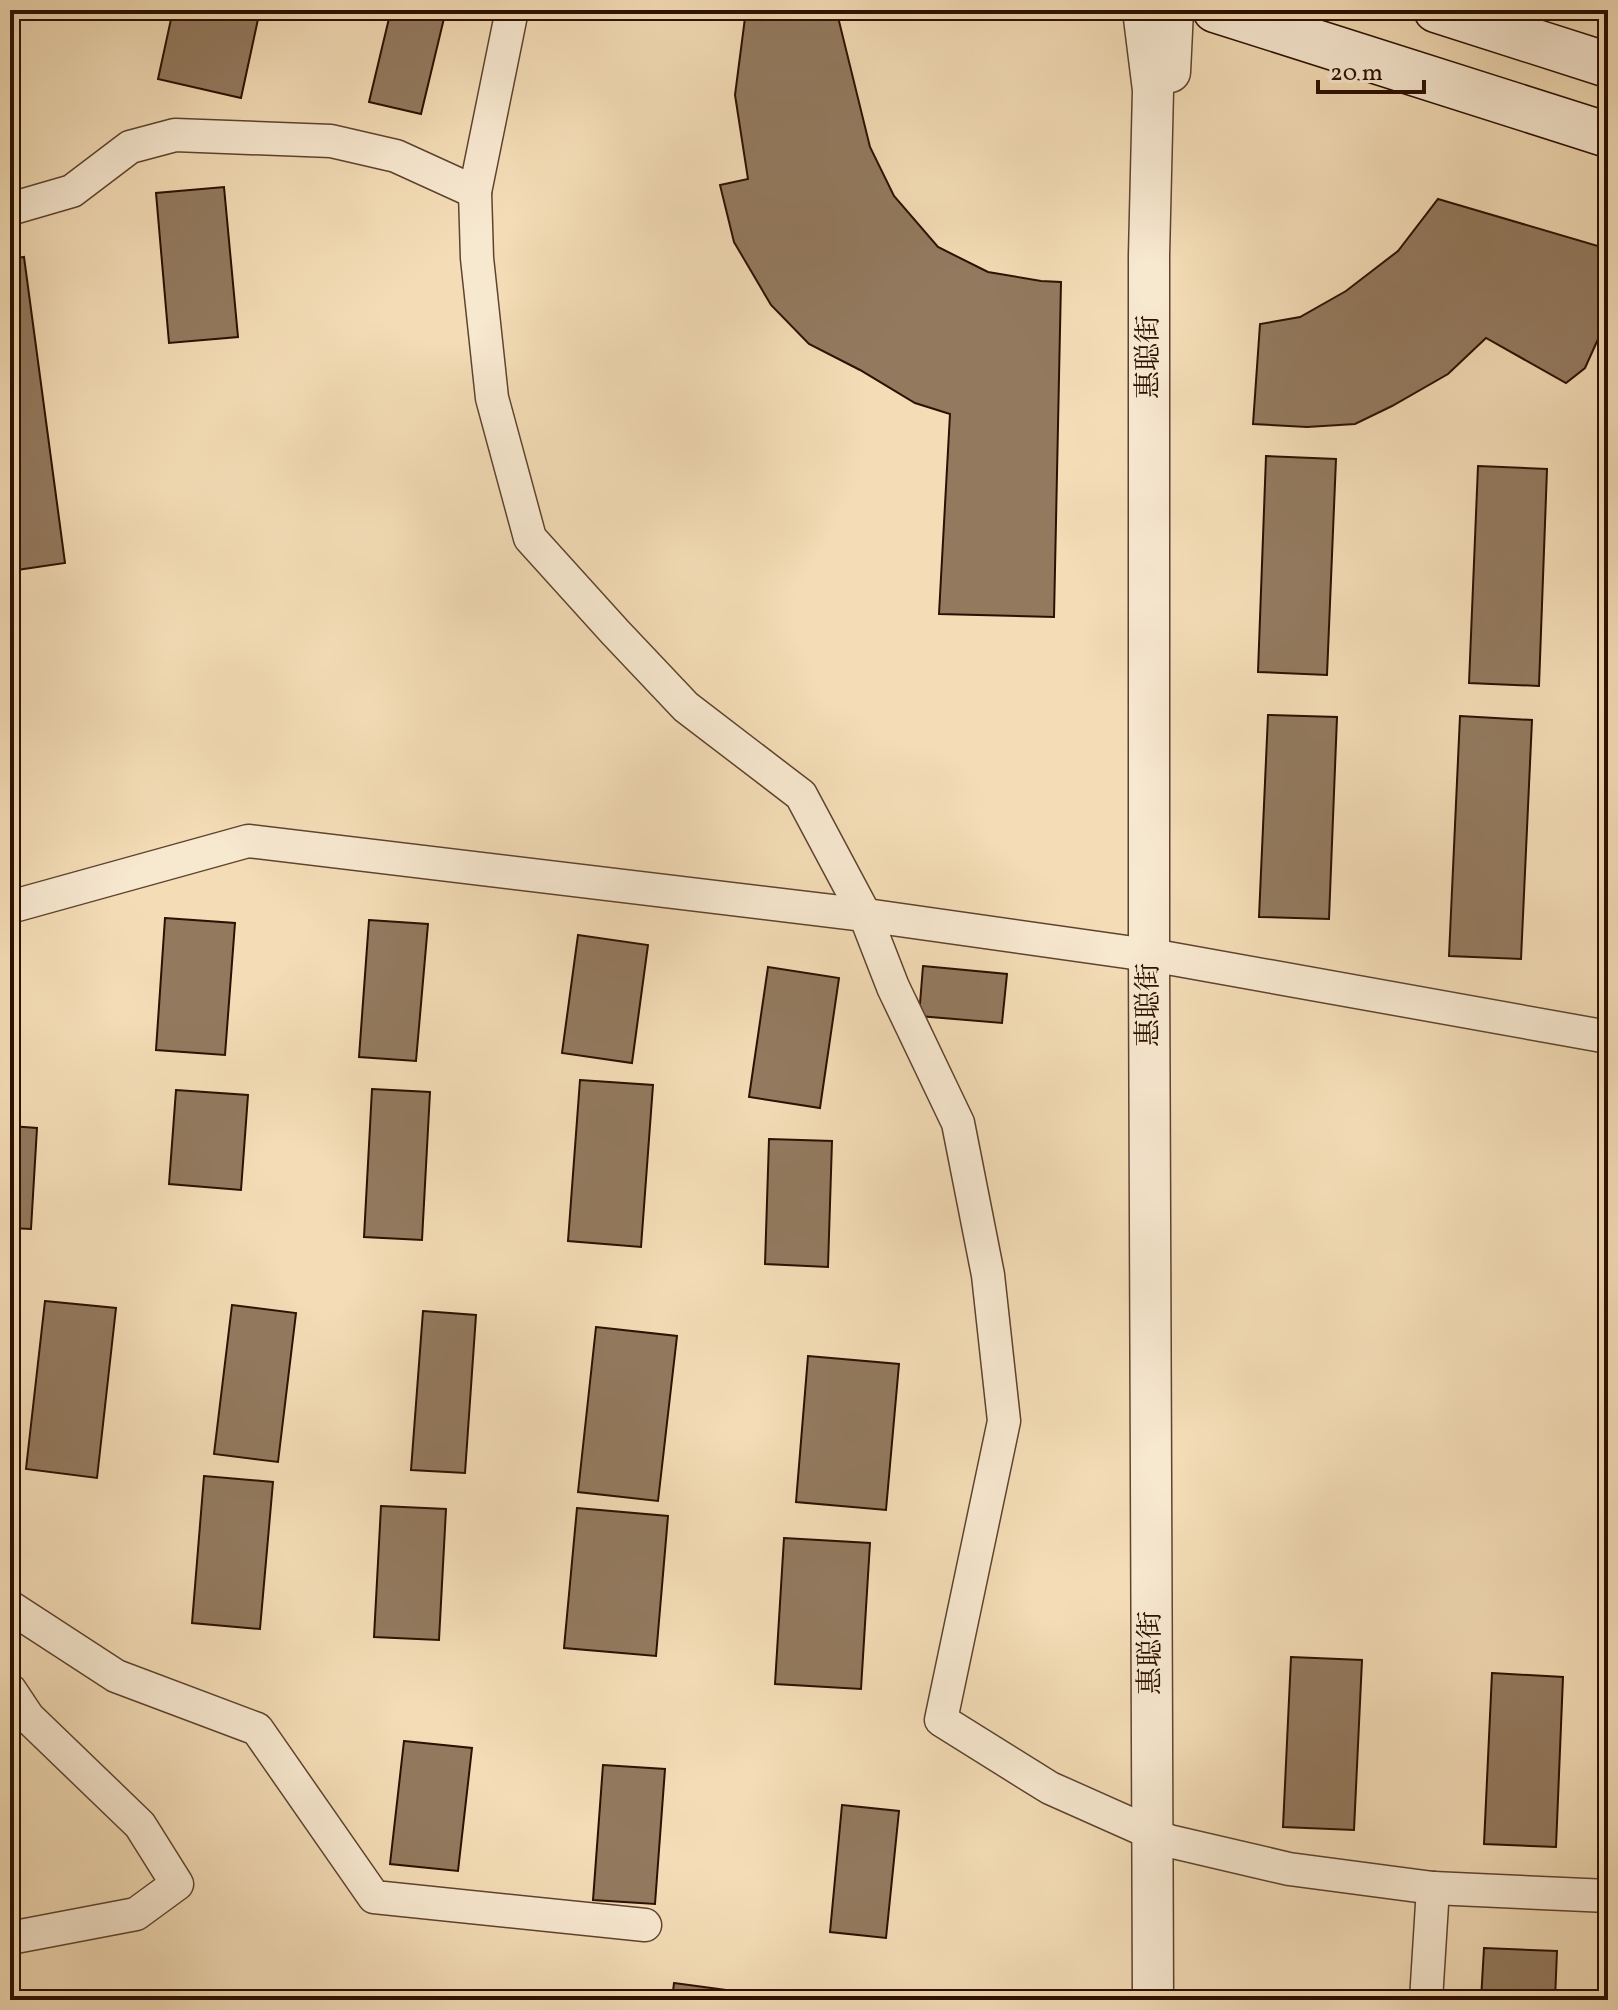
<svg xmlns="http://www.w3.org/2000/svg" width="1618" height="2010" viewBox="0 0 1618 2010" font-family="Vollkorn,'Noto Serif SC',serif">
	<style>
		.building { fill: #937a5f; stroke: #2c1000; stroke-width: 2 }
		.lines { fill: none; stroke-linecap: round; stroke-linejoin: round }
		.minor-casing { stroke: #5e432e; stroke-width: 35 }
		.tertiary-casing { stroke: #5e432e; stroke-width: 43 }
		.secondary-casing { stroke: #2c1000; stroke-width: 47 }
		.minor { stroke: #f7e8d0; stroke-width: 32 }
		.tertiary { stroke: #f7e8d0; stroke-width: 40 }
		.secondary { stroke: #f7e8d0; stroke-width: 44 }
		.labels { text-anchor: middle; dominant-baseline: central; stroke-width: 6; stroke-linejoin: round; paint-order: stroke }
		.street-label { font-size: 28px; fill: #2c1000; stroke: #f7e8d0 }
	</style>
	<rect width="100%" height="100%" fill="#f3dcb6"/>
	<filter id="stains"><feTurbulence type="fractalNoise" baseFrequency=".0025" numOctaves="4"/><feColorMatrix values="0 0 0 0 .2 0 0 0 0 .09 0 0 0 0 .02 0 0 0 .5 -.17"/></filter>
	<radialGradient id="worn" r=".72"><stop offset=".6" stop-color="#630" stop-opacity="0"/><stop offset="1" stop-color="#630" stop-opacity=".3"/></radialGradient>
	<!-- building -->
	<g class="building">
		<path d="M173 10H260L241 98 158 79Z"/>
		<path d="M391 10H446L421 114 369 102Z"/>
		<path d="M746 10H806L838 17 870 147 894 196 938 247 988 272 1041 281 1061 282 1054 617 939 614 950 414 915 403 860 370 809 344 771 305 734 242 720 185 748 179 735 95Z"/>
		<path d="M10 72H17L14 197H10Z"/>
		<path d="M224 187 238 337 169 343 156 193Z"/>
		<path d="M1438 199 1608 249V317L1585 368 1566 383 1486 338 1448 374 1392 406 1355 424 1307 427 1253 424 1260 324 1300 317 1346 291 1398 251Z"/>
		<path d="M24 257 65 563 10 571V259Z"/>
		<path d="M1266 456 1336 459 1327 675 1258 672Z"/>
		<path d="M1478 466 1547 469 1539 686 1469 683Z"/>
		<path d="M1268 715 1337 717 1329 919 1259 917Z"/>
		<path d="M1460 716 1532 720 1521 959 1449 956Z"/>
		<path d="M165 918 235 923 225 1055 156 1050Z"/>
		<path d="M369 920 428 924 416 1061 359 1057Z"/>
		<path d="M578 935 648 945 632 1063 562 1053Z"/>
		<path d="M923 966 1007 974 1002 1023 919 1016Z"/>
		<path d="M768 967 839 978 820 1108 749 1097Z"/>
		<path d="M10 988 20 989 10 1093Z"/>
		<path d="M580 1080 653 1085 641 1247 568 1241Z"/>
		<path d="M372 1089 430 1092 422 1240 364 1237Z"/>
		<path d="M176 1090 248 1095 241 1190 169 1184Z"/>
		<path d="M10 1126 37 1128 31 1229 10 1228Z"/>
		<path d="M769 1139 832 1141 828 1267 765 1264Z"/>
		<path d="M45 1301 116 1308 97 1478 26 1469Z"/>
		<path d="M232 1305 296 1313 278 1462 214 1454Z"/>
		<path d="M423 1311 476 1315 465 1473 411 1470Z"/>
		<path d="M596 1327 677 1336 658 1501 578 1492Z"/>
		<path d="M808 1356 899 1364 886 1510 796 1502Z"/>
		<path d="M204 1476 273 1482 260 1629 192 1623Z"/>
		<path d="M381 1506 446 1509 439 1640 374 1637Z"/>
		<path d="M577 1508 668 1516 656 1656 564 1648Z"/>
		<path d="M784 1538 870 1543 861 1689 775 1684Z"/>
		<path d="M1291 1657 1362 1660 1354 1830 1283 1827Z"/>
		<path d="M1492 1673 1563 1677 1556 1847 1484 1844Z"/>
		<path d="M404 1741 472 1748 458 1871 390 1864Z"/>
		<path d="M603 1765 665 1769 655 1904 593 1900Z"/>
		<path d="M842 1805 899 1811 886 1938 830 1932Z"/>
		<path d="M1484 1948 1557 1951 1555 2000H1481Z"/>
		<path d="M674 1983 742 1992 741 2000H672Z"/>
		<path d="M949 1990 1031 1999V2000H949Z"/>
	</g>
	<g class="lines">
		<defs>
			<g id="minor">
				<path d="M512 10 475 192 477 258 492 398 530 538 615 632 686 707 801 795 865 915 893 987 958 1123 988 1275 1004 1421 941 1720 1050 1788 1169 1841 1289 1869 1433 1888 1608 1896"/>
				<path d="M10 209 72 191 130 147 175 135 331 141 396 156 475 192"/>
				<path d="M10 907 248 841 865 915 1162 957 1608 1037"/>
				<path d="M10 1607 116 1676 257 1729 374 1897 645 1925"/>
				<path d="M10 1690 28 1717 140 1825 177 1884 136 1914 10 1938"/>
				<path d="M1426 2000 1433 1888"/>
			</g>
			<g id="tertiary">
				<path d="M1143 10 1153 90 1149 255V955L1153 2000"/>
				<path d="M1170 72 1173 10"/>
			</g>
			<g id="secondary">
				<path d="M1215 10 1608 135"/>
				<path d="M1436 10 1608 65"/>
			</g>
		</defs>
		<!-- minor casing -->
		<use href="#minor" class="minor-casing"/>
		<!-- tertiary casing -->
		<use href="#tertiary" class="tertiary-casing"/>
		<!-- secondary casing -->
		<use href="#secondary" class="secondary-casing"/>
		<!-- minor -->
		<use href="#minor" class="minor"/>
		<!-- tertiary -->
		<use href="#tertiary" class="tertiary"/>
		<!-- secondary -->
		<use href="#secondary" class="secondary"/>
	</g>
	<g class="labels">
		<!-- street labels -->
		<g class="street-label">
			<text transform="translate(1149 357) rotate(-90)">惠聪街</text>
			<text transform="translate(1149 1005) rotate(-90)">惠聪街</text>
			<text transform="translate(1151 1653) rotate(-90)">惠聪街</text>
		</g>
	</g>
	<!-- margin -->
	<rect width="1618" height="2010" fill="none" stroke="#f3dcb6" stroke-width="40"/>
	<rect x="12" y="12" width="1594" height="1986" fill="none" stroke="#2c1000" stroke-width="4"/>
	<rect x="20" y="20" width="1578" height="1970" fill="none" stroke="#2c1000" stroke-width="2"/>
	<!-- scale -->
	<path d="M1318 80v12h106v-12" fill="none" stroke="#2c1000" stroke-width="4"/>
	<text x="1330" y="80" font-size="24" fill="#2c1000" stroke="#f7e8d0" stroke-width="6" paint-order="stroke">20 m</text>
	<rect width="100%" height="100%" filter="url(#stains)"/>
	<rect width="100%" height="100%" fill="url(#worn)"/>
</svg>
